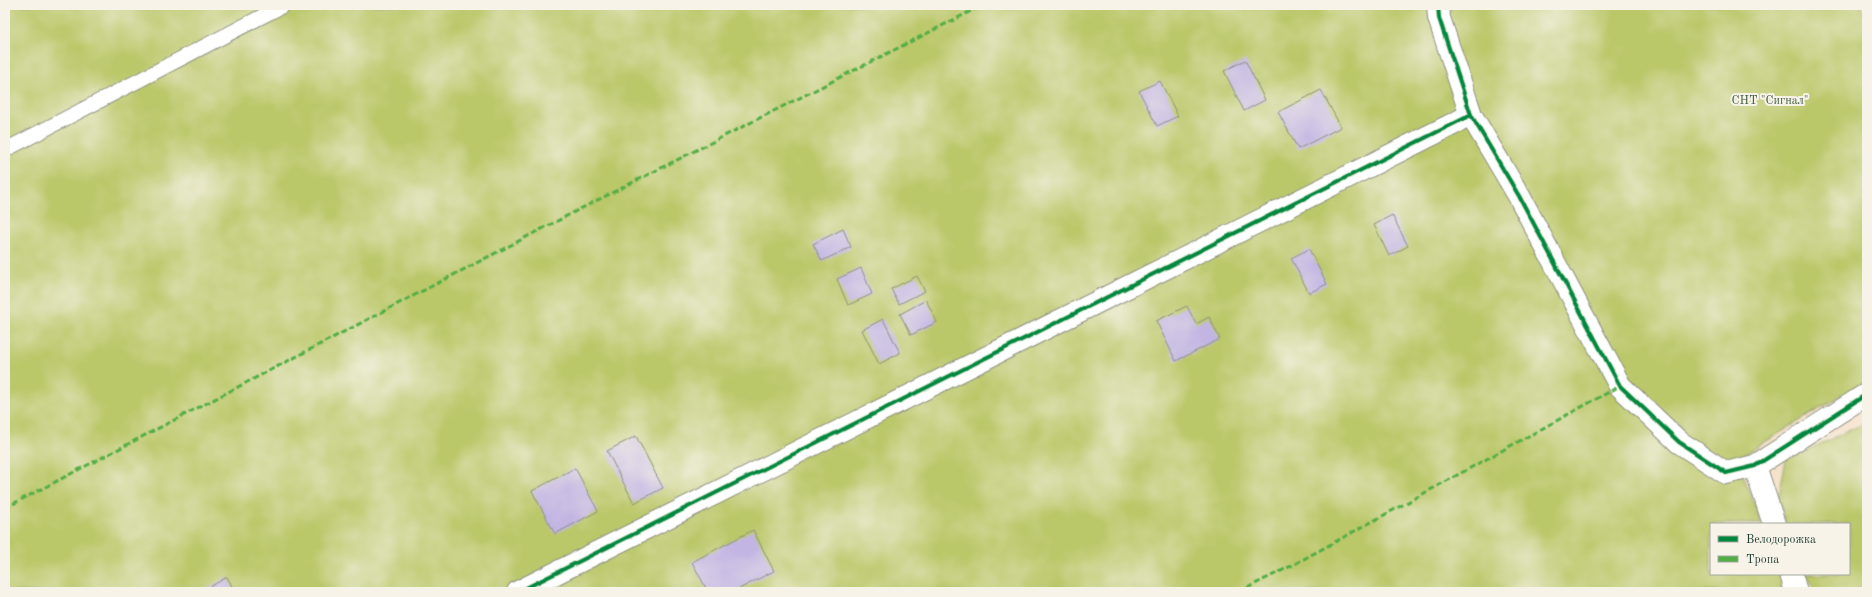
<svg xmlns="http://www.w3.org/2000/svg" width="1872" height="597" viewBox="0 0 1872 597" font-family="'Old Standard TT',serif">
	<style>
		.green { fill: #bbc86a; stroke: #6d824f }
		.building { fill: #c2b5e3 }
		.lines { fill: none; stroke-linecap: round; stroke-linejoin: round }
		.service-casing { stroke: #8a8e7e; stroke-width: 16 }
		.minor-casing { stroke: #8a8e7e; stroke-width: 24 }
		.service { stroke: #fff; stroke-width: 14 }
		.minor { stroke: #fff; stroke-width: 22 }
		.quiet { stroke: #52ad45; stroke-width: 3; stroke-dasharray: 6 3; stroke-linecap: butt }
		.cycleway-casing { stroke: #f7f3e8; stroke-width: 6 }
		.cycleway { stroke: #00873e; stroke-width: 4 }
		.labels { text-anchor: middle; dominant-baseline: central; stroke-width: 4; stroke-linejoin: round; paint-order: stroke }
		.park-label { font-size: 12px; fill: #3e593f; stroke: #f7f3e8 }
	</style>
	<rect width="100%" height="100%" fill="#f7f3e8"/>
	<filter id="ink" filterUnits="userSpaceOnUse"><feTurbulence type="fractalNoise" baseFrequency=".025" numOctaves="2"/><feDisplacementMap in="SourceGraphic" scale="8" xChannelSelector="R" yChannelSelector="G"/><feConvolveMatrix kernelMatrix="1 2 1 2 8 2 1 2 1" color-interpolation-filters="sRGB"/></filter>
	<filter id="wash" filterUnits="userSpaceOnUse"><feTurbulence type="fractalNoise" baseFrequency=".012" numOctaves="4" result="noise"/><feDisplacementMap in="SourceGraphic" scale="16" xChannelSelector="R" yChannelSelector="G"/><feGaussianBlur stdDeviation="0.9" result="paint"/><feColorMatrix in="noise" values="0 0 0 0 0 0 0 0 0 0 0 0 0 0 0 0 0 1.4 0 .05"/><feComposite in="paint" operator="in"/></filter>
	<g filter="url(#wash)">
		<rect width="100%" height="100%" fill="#f5e0c7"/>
		<!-- green -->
		<g class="green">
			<path d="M5 5H1861L1867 23V380L1737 459 1762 524H1711V574H1781L1787 592H5Z"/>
			<path d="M1867 422V592H1817L1806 574H1849V524H1786L1778 499 1786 460Z"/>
		</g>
		<g id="blocks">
			<!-- building -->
			<g class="building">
				<path d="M1245 60 1265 100 1244 111 1224 71Z"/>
				<path d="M1160 81 1178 116 1157 126 1139 91Z"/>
				<path d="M1321 90 1341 127 1298 149 1278 112Z"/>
				<path d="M1392 215 1408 246 1389 256 1374 225Z"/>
				<path d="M843 229 851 247 822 261 813 244Z"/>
				<path d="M1309 249 1327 284 1309 293 1291 258Z"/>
				<path d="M861 268 872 294 848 305 837 279Z"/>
				<path d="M917 276 925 291 899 304 891 289Z"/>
				<path d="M926 300 937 322 911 335 900 314Z"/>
				<path d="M1187 306 1196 324 1209 317 1220 339 1176 361 1156 321Z"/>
				<path d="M883 319 900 353 879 364 862 330Z"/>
				<path d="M636 436 663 488 634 503 607 451Z"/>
				<path d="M575 468 598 511 555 534 532 491Z"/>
				<path d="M753 530 774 571 733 592H708L692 562Z"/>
				<path d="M227 577 235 592H201Z"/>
			</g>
		</g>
	</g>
	<g filter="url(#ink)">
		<use href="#blocks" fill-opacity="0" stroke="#8a8e7e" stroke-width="1"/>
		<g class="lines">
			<defs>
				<path id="service" d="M5 150 284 5"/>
				<g id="minor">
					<path d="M1438 5 1439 18 1471 115 1519 196 1620 386 1679 442 1726 473 1755 466 1867 394"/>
					<path d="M1755 466 1774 524"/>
					<path d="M1791 574 1796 592"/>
					<path d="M518 592 1471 115"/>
				</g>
			</defs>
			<!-- service casing -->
			<use href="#service" class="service-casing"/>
			<!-- minor casing -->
			<use href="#minor" class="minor-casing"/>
			<!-- service -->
			<use href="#service" class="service"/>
			<!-- minor -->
			<use href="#minor" class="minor"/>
			<!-- quiet -->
			<g class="quiet">
				<path d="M5 508 586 206 983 5"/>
				<path d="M1239 592 1291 566 1620 386"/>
			</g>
			<defs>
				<g id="cycleway">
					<path d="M1438 5 1439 18 1471 115 1519 196 1620 386 1679 442 1726 473 1755 466 1867 394"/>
					<path d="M518 592 1471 115"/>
				</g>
			</defs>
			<!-- cycleway casing -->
			<use href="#cycleway" class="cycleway-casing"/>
			<!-- cycleway -->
			<use href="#cycleway" class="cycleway"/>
		</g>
	</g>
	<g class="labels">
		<!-- park labels -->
		<g class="park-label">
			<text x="1770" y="101">СНТ "Сигнал"</text>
		</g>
	</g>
	<!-- margin -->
	<rect width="1872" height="597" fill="none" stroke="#f7f3e8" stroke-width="20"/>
	<!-- legend -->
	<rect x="1710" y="523" width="140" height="52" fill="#f7f3e8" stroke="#a1aaa0"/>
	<rect x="1718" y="536" width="20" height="6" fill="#00873e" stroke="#a1aaa0"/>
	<text x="1746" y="543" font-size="12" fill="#1f3d34">Велодорожка</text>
	<rect x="1718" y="556" width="20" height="6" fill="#52ad45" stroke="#a1aaa0"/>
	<text x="1746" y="563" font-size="12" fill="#1f3d34">Тропа</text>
</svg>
